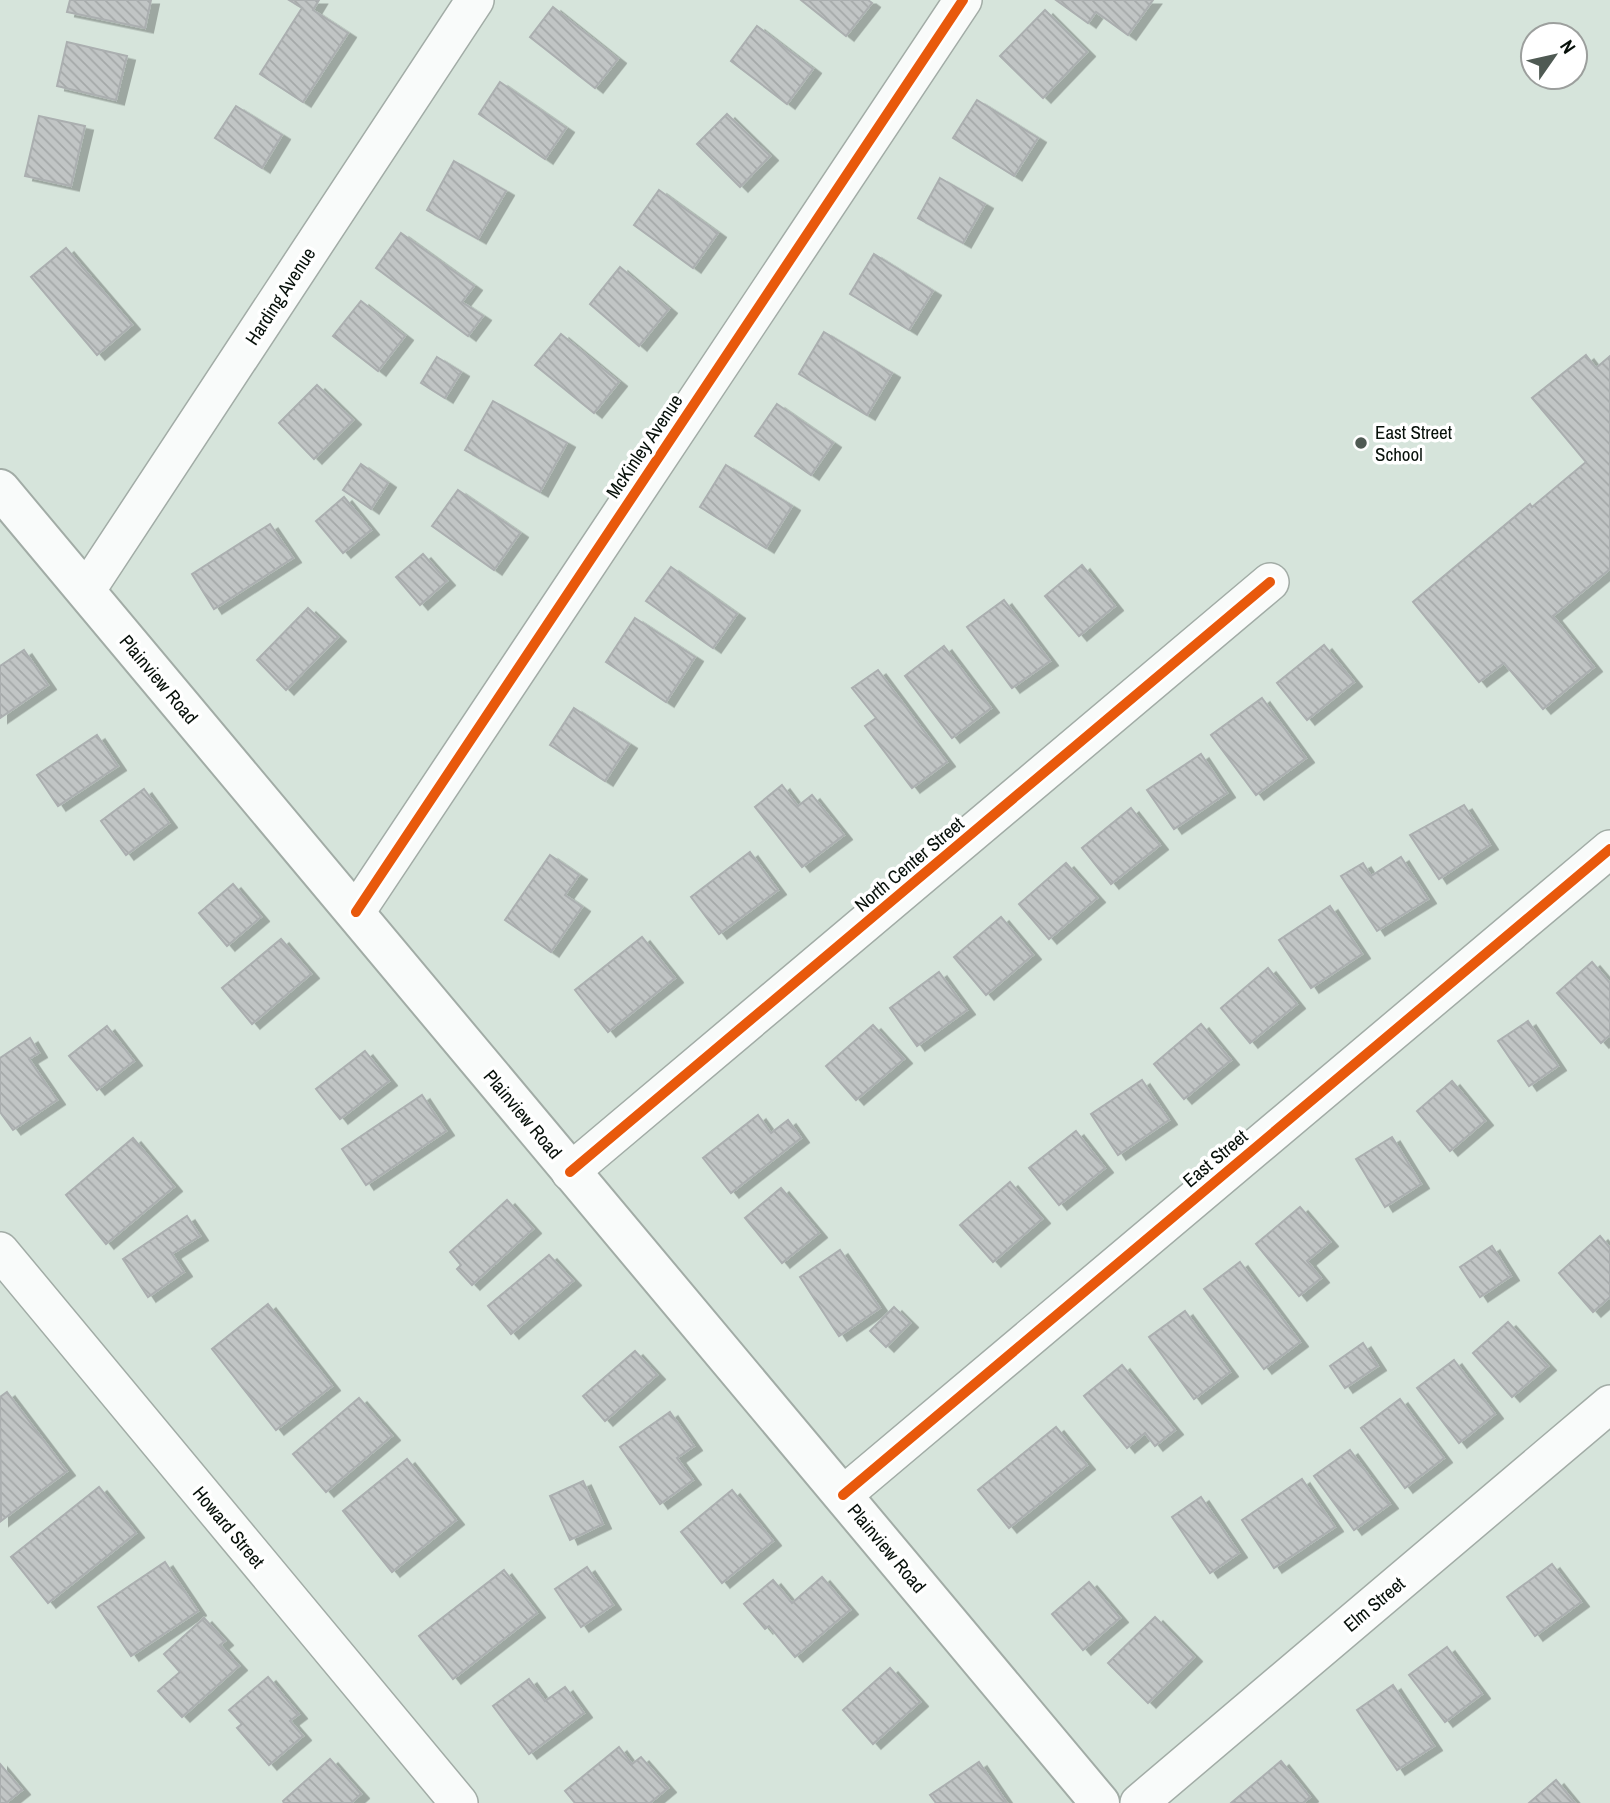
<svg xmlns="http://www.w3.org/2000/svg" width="1610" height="1803" viewBox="0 0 1610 1803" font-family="'Archivo Narrow',sans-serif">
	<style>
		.building { fill: url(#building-back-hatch); stroke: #abafb0; stroke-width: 2; filter: url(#shadow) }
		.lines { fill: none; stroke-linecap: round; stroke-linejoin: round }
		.minor-casing { stroke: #a2aca6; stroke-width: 40 }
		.secondary-casing { stroke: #a2aca6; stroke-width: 42 }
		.minor { stroke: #f9fbfa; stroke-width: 37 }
		.secondary { stroke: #f9fbfa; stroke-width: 38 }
		.cycleway-casing { stroke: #fff; stroke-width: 15 }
		.cycleway { stroke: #e8590c; stroke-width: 10 }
		.poi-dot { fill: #4f5a53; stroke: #fff; stroke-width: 2.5 }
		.labels { text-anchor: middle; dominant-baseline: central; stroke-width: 7; stroke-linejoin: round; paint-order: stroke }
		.street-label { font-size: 19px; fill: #07100a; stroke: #fff }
		.poi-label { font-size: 19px; fill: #07100a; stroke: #fff; text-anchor: start }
	</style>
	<defs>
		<pattern id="building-back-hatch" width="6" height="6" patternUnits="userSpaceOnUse" patternTransform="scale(1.75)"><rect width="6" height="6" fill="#c1c5c5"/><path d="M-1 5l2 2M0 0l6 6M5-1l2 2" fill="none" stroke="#a4a8a8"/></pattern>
		<filter id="shadow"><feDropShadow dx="8" dy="4.5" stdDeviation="0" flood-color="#0004"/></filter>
	</defs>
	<rect width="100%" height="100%" fill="#d6e4db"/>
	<!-- building -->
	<g class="building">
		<path d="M70 0H151L145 28 67 12Z"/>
		<path d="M289 0H319L313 10 348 33 303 102 260 74 302 8Z"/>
		<path d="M801 0H868L872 3 846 36Z"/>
		<path d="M1056 0H1153L1128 35 1096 12 1088 23Z"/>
		<path d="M553 7 618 59 595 88 530 37Z"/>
		<path d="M1045 10 1087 52 1043 98 1000 56Z"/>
		<path d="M757 26 813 69 787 104 731 61Z"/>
		<path d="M67 42 127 56 116 100 57 86Z"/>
		<path d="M500 82 566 128 545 159 479 114Z"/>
		<path d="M977 100 1038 138 1014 176 953 138Z"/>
		<path d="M236 106 282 135 262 168 215 138Z"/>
		<path d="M727 114 770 156 740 187 697 144Z"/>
		<path d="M39 116 85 126 71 186 25 176Z"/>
		<path d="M454 161 506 191 478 239 427 210Z"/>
		<path d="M940 178 985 204 963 243 918 218Z"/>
		<path d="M659 190 718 233 693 268 634 225Z"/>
		<path d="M401 233 474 286 462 302 483 316 468 336 376 268Z"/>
		<path d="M66 248 132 325 97 355 31 277Z"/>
		<path d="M874 254 933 291 909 330 850 294Z"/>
		<path d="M620 267 669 309 639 346 590 304Z"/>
		<path d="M361 301 405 336 378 371 333 336Z"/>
		<path d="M824 332 892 373 867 415 799 374Z"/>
		<path d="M561 334 619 382 594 413 535 365Z"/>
		<path d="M1586 355 1596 368 1610 356V569L1553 616 1594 667 1543 709 1504 663 1479 682 1413 602 1530 504 1532 507 1586 462 1532 398Z"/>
		<path d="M437 357 461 372 445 398 421 383Z"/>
		<path d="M317 385 353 420 314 459 279 423Z"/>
		<path d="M493 401 567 443 540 492 465 450Z"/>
		<path d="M777 404 833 443 811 475 755 436Z"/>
		<path d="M361 464 388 483 371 509 343 490Z"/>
		<path d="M726 465 792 506 766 548 700 507Z"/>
		<path d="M458 490 520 533 494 570 432 526Z"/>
		<path d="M344 497 371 530 343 553 316 521Z"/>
		<path d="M270 524 293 558 214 609 192 574Z"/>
		<path d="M423 554 447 581 420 605 396 577Z"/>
		<path d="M1082 565 1115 606 1079 636 1045 596Z"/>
		<path d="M671 567 737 614 713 648 646 601Z"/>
		<path d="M1004 600 1050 661 1012 688 967 627Z"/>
		<path d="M308 608 338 637 286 690 257 660Z"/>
		<path d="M635 618 695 657 666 702 606 662Z"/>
		<path d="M1324 645 1354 682 1307 720 1277 683Z"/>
		<path d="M944 646 991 708 952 738 905 676Z"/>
		<path d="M24 650 48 685 0 718V666Z"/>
		<path d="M878 670 947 762 912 788 865 726 876 718 852 688Z"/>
		<path d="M1262 698 1306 758 1256 795 1211 735Z"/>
		<path d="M574 708 629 744 605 781 550 745Z"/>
		<path d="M97 735 118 766 58 806 37 775Z"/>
		<path d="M1201 754 1227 793 1174 829 1147 790Z"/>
		<path d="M782 785 798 806 812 795 844 835 802 867 755 807Z"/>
		<path d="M144 789 169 823 126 855 101 821Z"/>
		<path d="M1464 805 1490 845 1439 879 1410 835Z"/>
		<path d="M1131 808 1160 845 1111 884 1082 848Z"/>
		<path d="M750 852 778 890 719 934 691 897Z"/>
		<path d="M550 855 579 875 565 895 582 907 551 952 505 920Z"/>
		<path d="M1401 857 1428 899 1377 931 1341 876 1363 863 1371 876Z"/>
		<path d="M1066 863 1097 898 1049 939 1019 904Z"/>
		<path d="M233 884 261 917 227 946 199 913Z"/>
		<path d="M1330 906 1362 954 1311 988 1279 940Z"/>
		<path d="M1001 917 1033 955 986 995 954 957Z"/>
		<path d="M642 937 675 978 608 1032 575 990Z"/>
		<path d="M281 939 311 974 252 1024 222 988Z"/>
		<path d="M1592 962 1610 983V1035L1601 1043 1557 993Z"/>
		<path d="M1268 968 1297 1004 1250 1043 1221 1008Z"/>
		<path d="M939 972 967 1010 917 1046 890 1008Z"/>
		<path d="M1528 1021 1558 1066 1529 1086 1498 1041Z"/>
		<path d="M1201 1024 1231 1060 1184 1099 1154 1064Z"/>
		<path d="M873 1025 904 1059 856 1100 826 1066Z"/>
		<path d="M107 1026 134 1061 97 1090 69 1056Z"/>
		<path d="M30 1038 39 1053 29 1059 57 1100 13 1130 0 1112V1058Z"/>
		<path d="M365 1051 389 1081 340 1119 316 1089Z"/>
		<path d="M1142 1080 1169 1120 1118 1155 1091 1114Z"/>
		<path d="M1452 1081 1485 1121 1450 1151 1417 1111Z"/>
		<path d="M422 1095 446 1131 366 1185 342 1149Z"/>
		<path d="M758 1115 771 1133 788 1120 801 1138 731 1193 703 1158Z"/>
		<path d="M1076 1131 1105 1168 1059 1205 1029 1168Z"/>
		<path d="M1392 1137 1421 1184 1385 1207 1356 1159Z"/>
		<path d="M133 1138 174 1187 106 1244 66 1195Z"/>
		<path d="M1010 1182 1042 1219 993 1262 960 1225Z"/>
		<path d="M781 1188 819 1233 782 1263 745 1218Z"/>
		<path d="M507 1200 533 1229 472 1285 457 1269 461 1265 450 1252Z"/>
		<path d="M1300 1207 1330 1242 1307 1261 1321 1278 1299 1296 1256 1244Z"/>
		<path d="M187 1216 200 1236 172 1254 184 1272 148 1297 123 1259Z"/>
		<path d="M1600 1236 1610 1248V1297L1593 1312 1559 1273Z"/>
		<path d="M1492 1246 1511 1276 1480 1297 1460 1267Z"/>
		<path d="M840 1250 880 1308 839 1336 800 1277Z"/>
		<path d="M549 1255 573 1281 511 1334 488 1306Z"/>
		<path d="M1240 1262 1300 1342 1264 1369 1204 1289Z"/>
		<path d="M268 1304 332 1386 276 1430 212 1349Z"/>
		<path d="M894 1307 910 1323 886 1347 870 1331Z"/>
		<path d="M1185 1311 1230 1372 1194 1399 1149 1337Z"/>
		<path d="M1508 1322 1548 1366 1512 1397 1473 1353Z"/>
		<path d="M1363 1343 1378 1366 1345 1388 1330 1366Z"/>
		<path d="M635 1351 657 1375 605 1421 583 1396Z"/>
		<path d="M1454 1360 1495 1414 1459 1443 1417 1388Z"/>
		<path d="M1122 1365 1175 1430 1155 1446 1145 1433 1127 1448 1084 1396Z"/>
		<path d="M7 1392 67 1471 1 1521 0 1397Z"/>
		<path d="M359 1398 392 1436 326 1492 293 1454Z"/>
		<path d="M1400 1399 1444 1458 1405 1488 1361 1428Z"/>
		<path d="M670 1412 694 1446 677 1458 693 1480 660 1504 620 1447Z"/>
		<path d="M1056 1427 1087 1465 1009 1528 978 1490Z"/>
		<path d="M1350 1450 1390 1504 1354 1530 1314 1476Z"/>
		<path d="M407 1459 456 1520 392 1572 343 1511Z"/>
		<path d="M1302 1479 1335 1527 1274 1568 1242 1520Z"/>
		<path d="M583 1481 603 1524 570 1540 550 1496Z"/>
		<path d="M99 1487 136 1533 48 1603 11 1557Z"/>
		<path d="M732 1490 773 1541 722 1583 681 1532Z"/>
		<path d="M1201 1497 1239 1553 1210 1573 1172 1517Z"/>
		<path d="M165 1562 198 1611 131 1656 98 1607Z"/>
		<path d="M1552 1564 1581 1602 1535 1636 1507 1597Z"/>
		<path d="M587 1567 613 1605 581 1627 555 1589Z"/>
		<path d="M504 1570 537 1613 453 1679 419 1636Z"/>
		<path d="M822 1577 850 1610 795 1657 769 1626 765 1629 744 1604 773 1580 792 1603Z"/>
		<path d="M1089 1582 1120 1618 1083 1650 1052 1614Z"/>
		<path d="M1155 1617 1194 1657 1148 1703 1108 1663Z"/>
		<path d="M204 1618 225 1641 220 1645 239 1666 182 1717 158 1691 180 1672 164 1654Z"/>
		<path d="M1447 1647 1482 1694 1445 1722 1409 1675Z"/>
		<path d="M890 1668 920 1702 873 1744 843 1710Z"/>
		<path d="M268 1677 299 1714 290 1721 303 1736 269 1765 237 1728 242 1724 229 1710Z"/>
		<path d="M529 1679 545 1701 565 1687 584 1713 529 1754 493 1706Z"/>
		<path d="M1393 1685 1434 1746 1397 1770 1357 1710Z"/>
		<path d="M619 1747 632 1764 641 1757 668 1788 650 1803H575L565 1791Z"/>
		<path d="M330 1759 361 1794 351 1803H284L283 1801Z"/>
		<path d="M1281 1761 1310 1797 1303 1803H1231Z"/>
		<path d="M979 1762 1007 1803H936L930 1795Z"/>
		<path d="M0 1764 22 1790 6 1803H0Z"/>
		<path d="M1556 1780 1575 1803H1529Z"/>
	</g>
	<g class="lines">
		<defs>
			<g id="minor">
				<path d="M86 591 475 0"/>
				<path d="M356 912 963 0"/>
				<path d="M570 1172 1270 582"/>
				<path d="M0 1251 459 1803"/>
				<path d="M843 1495 1610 849"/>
				<path d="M1139 1803 1610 1404"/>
			</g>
			<path id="secondary" d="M0 489 1100 1803"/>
		</defs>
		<!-- minor casing -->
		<use href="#minor" class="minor-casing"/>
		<!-- secondary casing -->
		<use href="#secondary" class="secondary-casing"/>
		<!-- minor -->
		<use href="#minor" class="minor"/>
		<!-- secondary -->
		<use href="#secondary" class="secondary"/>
		<defs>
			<g id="cycleway">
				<path d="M356 912 963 0"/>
				<path d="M570 1172 1270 582"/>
				<path d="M843 1495 1610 849"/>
			</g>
		</defs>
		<!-- cycleway casing -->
		<use href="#cycleway" class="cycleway-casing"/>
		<!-- cycleway -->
		<use href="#cycleway" class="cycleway"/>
	</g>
	<!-- markers -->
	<circle class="poi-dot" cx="1361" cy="443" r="7"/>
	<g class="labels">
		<!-- street labels -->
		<g class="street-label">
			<text transform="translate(280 296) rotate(-57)">Harding Avenue</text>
			<text transform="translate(644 446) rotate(-56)">McKinley Avenue</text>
			<text transform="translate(159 679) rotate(50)">Plainview Road</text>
			<text transform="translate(909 864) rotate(-40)">North Center Street</text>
			<text transform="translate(523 1114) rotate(50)">Plainview Road</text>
			<text transform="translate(1215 1158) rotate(-40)">East Street</text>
			<text transform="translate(229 1527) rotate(50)">Howard Street</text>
			<text transform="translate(887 1548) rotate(50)">Plainview Road</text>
			<text transform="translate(1374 1604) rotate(-40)">Elm Street</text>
		</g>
		<!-- poi labels -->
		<g class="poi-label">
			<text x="1375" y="432">East Street<tspan x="1375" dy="22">School</tspan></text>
		</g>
	</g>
	<!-- north arrow -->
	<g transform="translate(1554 56) rotate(56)"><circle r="33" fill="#ffffff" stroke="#9c9f9d" stroke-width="2"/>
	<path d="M0-5L12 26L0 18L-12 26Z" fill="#4f5a53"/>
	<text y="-10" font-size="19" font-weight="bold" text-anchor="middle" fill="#07100a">N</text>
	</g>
</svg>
